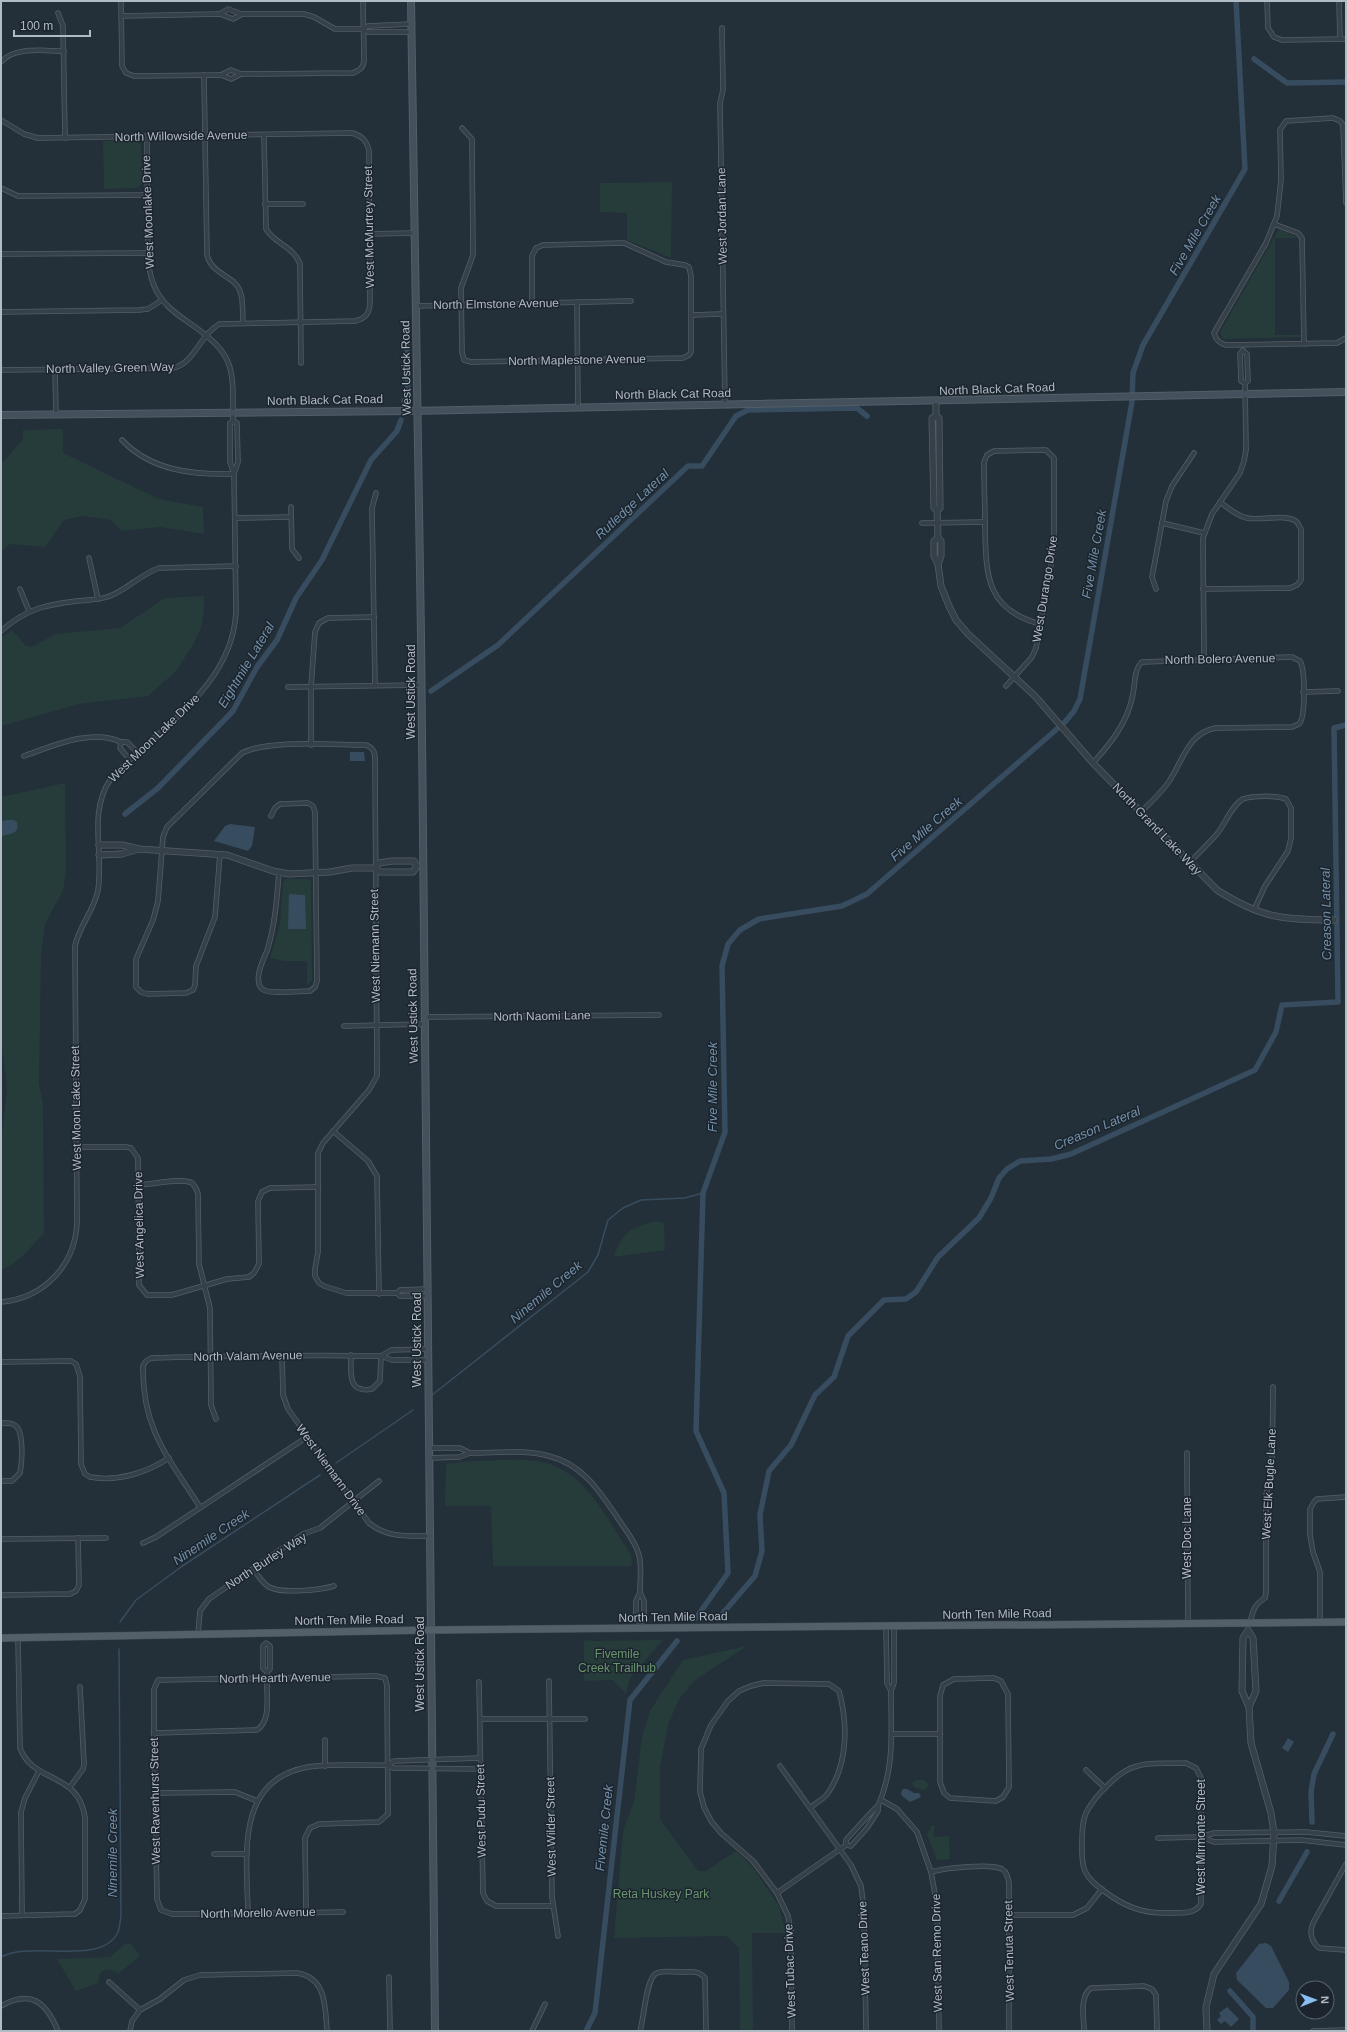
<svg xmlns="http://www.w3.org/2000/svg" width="1347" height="2032" viewBox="0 0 1347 2032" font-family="Helvetica,sans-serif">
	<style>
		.green { fill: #263c3b }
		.water { fill: #374d5f }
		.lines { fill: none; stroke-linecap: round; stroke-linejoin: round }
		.stream { stroke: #374d5f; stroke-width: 1.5 }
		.canal { stroke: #374d5f; stroke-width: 5.5 }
		.minor-casing { stroke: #545e67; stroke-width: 5.5 }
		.tertiary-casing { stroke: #545e67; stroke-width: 7 }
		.secondary-casing { stroke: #545e67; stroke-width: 8 }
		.primary-casing { stroke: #424c55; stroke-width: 8 }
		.minor { stroke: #364049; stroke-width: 4 }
		.tertiary { stroke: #364049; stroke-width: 5.5 }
		.secondary { stroke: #44505c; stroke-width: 6 }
		.primary { stroke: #546069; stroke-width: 7 }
		.labels { text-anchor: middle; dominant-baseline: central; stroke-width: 3; stroke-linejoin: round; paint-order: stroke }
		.street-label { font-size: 12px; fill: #b1bbc5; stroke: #1c252e }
		.park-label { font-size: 12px; fill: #69956e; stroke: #1c252e }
		.water-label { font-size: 13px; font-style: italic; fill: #7390a8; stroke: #1c252e }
	</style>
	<rect width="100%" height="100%" fill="#232f39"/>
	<!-- green -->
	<g class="green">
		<path d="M103 141H137L141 145 142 183 138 188 104 189Z"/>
		<path d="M672 182 671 258 627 240V213L600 212V183Z"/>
		<path d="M1279 229 1299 238H1275V335H1302V337L1223 339 1220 332Z"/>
		<path d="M63 429V453L159 499 203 507 204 534 160 527 122 531 111 520 83 516 64 520 45 547 10 544 1 552V465L23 439V430Z"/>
		<path d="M204 596V612L201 628 193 645 176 671 148 696 79 704 1 726V638L12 630 26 646 31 647 56 634 120 628 165 598Z"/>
		<path d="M65 783 66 871 63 890 45 924 41 957 39 1083 43 1104 44 1233C35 1242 14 1269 1 1269V1145L7 1089 1 1039V797Z"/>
		<path d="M286 879H308L311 881 312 980 307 985V961H284L270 958 280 924 283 882Z"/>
		<path d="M657 1221 664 1223 665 1250 613 1257C624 1232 629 1227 657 1221Z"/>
		<path d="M472 1461C493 1461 516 1458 537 1461 585 1468 607 1519 631 1555L632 1566H493L491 1506H445L446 1464Z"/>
		<path d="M584 1640 593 1641 663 1640 630 1678 626 1694 613 1680 584 1681Z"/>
		<path d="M747 1646 695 1680 679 1699 668 1725 660 1768V1819L698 1871H706L736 1851 752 1866 779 1906 786 1933H752L753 2031H740L739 1948 726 1936 614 1938 623 1831 634 1802 642 1736 650 1711 683 1660Z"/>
		<path d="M915 1780H924L928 1784V1787L924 1790 914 1787 912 1783Z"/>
		<path d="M932 1825 935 1826 933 1837 949 1836 950 1859 937 1860 927 1834Z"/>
		<path d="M125 1944H131L140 1956 118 1974C113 1969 106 1968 100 1973L98 1983 76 1991 57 1959 110 1957Z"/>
	</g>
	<!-- water -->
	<g class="water">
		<path d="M350 752H364L365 761H350Z"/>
		<path d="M6 820H13L17 822C20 834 10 834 1 836V822Z"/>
		<path d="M230 824 255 827 252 846 248 851 214 841 225 826Z"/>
		<path d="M289 894 305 895 306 929H288Z"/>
		<path d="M1288 1738 1294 1742 1288 1752 1282 1748Z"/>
		<path d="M903 1789H907L914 1793H919L921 1797 910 1802 902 1796 901 1792Z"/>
		<path d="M1266 1943 1271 1946 1289 1982V1990L1273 2008H1266L1237 1980 1236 1973 1259 1944Z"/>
		<path d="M1227 2007 1239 2019 1231 2027 1225 2021 1221 2024 1217 2020 1221 2016 1219 2013Z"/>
	</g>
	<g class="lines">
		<!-- stream -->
		<g class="stream">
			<path d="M432 1395 588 1272 598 1255 608 1220 623 1208 641 1200 685 1198 703 1193"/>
			<path d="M336 1463 413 1410"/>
			<path d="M120 1622 136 1600 181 1567 320 1475"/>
			<path d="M1 1957C30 1940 102 1967 118 1932 120 1927 120 1921 121 1916L119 1649"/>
		</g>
		<!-- canal -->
		<g class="canal">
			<path d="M1254 59 1287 83 1346 82"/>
			<path d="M404 401 408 398 407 340"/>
			<path d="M431 691 498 645 688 466H702L736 416 748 410 857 408 867 416"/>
			<path d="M125 814 158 788 233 711 257 667 277 640 296 598 322 560 371 460 397 431 401 420"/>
			<path d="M723 1613 755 1576 762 1551 760 1515 769 1471 791 1445 815 1395 834 1377 848 1336 884 1300 906 1299 916 1292 938 1257 979 1218 991 1198 999 1178 1007 1169 1020 1161 1051 1159 1071 1154 1255 1070 1276 1032 1282 1005 1338 1002 1334 728 1346 725"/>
			<path d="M696 1618 728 1573 724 1493 696 1431 703 1193 725 1132 722 966 728 944 740 930 759 919 842 906 867 894 1065 722 1074 711 1080 699 1132 402 1133 373 1143 345 1245 169 1236 1"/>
			<path d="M1312 1822 1311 1792 1314 1774 1333 1734"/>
			<path d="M1279 1901 1307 1852"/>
			<path d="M1230 1991 1253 2017V2031"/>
			<path d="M586 2031 595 2013 630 1700 677 1641"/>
		</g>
		<defs>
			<g id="minor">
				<path d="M121 1 122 66 126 73 134 76 221 75 231 79 241 74"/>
				<path d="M1267 1 1268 28 1274 37 1282 40 1346 39"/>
				<path d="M1339 1 1340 39"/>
				<path d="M58 13 63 26 65 138"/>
				<path d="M220 14 228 9 242 14H304L314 17 335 29H364"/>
				<path d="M121 16 220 14 233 19 242 14"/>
				<path d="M411 24 368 26 364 29 368 32H411"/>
				<path d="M722 28 723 90 720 103 725 404"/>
				<path d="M1 62C15 46 44 51 64 51"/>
				<path d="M204 75 207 255C212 275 234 275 240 291 244 301 242 313 243 323"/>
				<path d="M221 75 231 70 241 74 353 73C360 70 363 68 364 61L363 1"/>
				<path d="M1 120 24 134 38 138 352 133C362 136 366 140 369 150L370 304C369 314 365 319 355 321L219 324C199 336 195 363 173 368L1 370"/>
				<path d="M462 128 472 139 473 255 461 288 462 352 464 360 471 362 683 358 689 355 691 352V276L689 267 685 265 666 262 624 243 543 245 536 248 532 256V303"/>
				<path d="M264 135 266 229C275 244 294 247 300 264L301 363"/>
				<path d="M147 136C147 164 147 191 148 218 148 242 145 268 156 290 163 304 175 313 188 322 236 355 233 366 233 421"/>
				<path d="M1 188 18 196 147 195"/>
				<path d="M1346 203 1343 125 1340 121 1333 118 1286 121 1280 130 1281 180 1277 216 1266 243 1214 333C1216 340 1219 343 1226 345L1337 343 1346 338"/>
				<path d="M265 204H303"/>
				<path d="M1274 224 1298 233 1302 238 1304 344"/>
				<path d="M370 234 414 233"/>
				<path d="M1 254 148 253"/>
				<path d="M577 302 578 407"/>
				<path d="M415 306 631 301"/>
				<path d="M1 312 139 310 148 309 162 300"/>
				<path d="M692 315 721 314"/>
				<path d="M1243 350 1240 354 1241 381 1245 383"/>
				<path d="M55 369 56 414"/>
				<path d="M122 440C151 471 194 475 234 474"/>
				<path d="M291 507 292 549 299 558"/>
				<path d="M235 518 291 517"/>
				<path d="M922 523 985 522"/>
				<path d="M1162 523 1204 533"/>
				<path d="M89 558 98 599"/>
				<path d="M20 589 29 611"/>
				<path d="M1156 589 1152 577 1166 501 1172 486 1194 453"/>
				<path d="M1203 589 1290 588 1297 585 1301 580V529L1297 522C1287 513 1261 521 1247 518 1237 516 1228 508 1220 502"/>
				<path d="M1 631C26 609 44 605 77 601 88 600 100 600 110 596 128 589 141 574 159 568L236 566"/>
				<path d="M1204 659 1203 538 1212 514 1240 473 1244 461 1246 450 1245 383 1248 381 1247 354 1243 351"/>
				<path d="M375 685 372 508 376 493"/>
				<path d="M1006 686 1032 657 1036 648 1054 548V458L1046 450 994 451 987 455 984 462C984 485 985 507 985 529 986 577 987 610 1040 624"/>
				<path d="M288 687 422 685"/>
				<path d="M1303 692 1338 691"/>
				<path d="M311 745V687L315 632 319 623 328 618 374 617"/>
				<path d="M24 756C53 746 92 728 121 742"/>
				<path d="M130 760 120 748 121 742H127L138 753"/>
				<path d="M1093 763C1111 743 1128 722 1133 694 1135 684 1134 669 1142 662L1292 657 1300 661C1305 669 1306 717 1299 724L1292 727 1216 728C1187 733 1183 762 1168 783 1160 794 1150 803 1140 813"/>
				<path d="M271 816 275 808 280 804 308 803 313 806 315 812 317 981 315 987 310 991C300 991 269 995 262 989 253 980 263 960 267 951 275 925 277 899 279 872"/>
				<path d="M220 854 215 917 196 966 195 985 193 990 186 993 147 994 141 992 136 987V959L153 920 158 901 163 837 167 827 242 753C270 739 333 745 366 745 373 748 375 751 375 759L377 1076 369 1090 323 1143 318 1153V1252L315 1269V1276L319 1283 324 1286 346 1293H397"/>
				<path d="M1189 863C1199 853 1208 844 1217 834 1225 824 1232 805 1243 799 1250 796 1278 795 1286 799L1291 808V838L1288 851 1265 886 1254 910"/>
				<path d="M424 1017 659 1015"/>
				<path d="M344 1026 424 1024"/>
				<path d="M333 1131 368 1161 377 1176 379 1294"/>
				<path d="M77 1147H126L131 1148 138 1158 139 1285 147 1295H172L227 1279 249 1277 254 1273 259 1264 258 1201 262 1192 270 1188 318 1187"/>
				<path d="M138 1185C150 1185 183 1177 192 1183 195 1186 197 1190 198 1194L199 1264 210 1308 211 1405 216 1419"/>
				<path d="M427 1289 400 1290 397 1293 400 1296H427"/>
				<path d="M1 1302C45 1298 76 1264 77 1221L75 946C79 926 94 911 98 890 104 853 88 813 110 780 156 729 233 688 236 611L234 474 238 462 237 423 233 421 230 423V462L234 474"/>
				<path d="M428 1349 391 1350 381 1356 392 1360H428"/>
				<path d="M282 1356 283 1395 288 1409 369 1523C388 1538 407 1536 430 1536"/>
				<path d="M1 1362 71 1361 76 1364 80 1376 81 1464 85 1474 90 1477C117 1482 146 1473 169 1458"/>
				<path d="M1 1423C6 1423 12 1422 16 1426 24 1433 22 1463 20 1473L12 1481H1"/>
				<path d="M429 1448H460L470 1453 459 1457 429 1458"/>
				<path d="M470 1453C496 1453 524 1449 549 1456 585 1465 602 1495 621 1523 628 1533 636 1543 639 1555 642 1566 640 1580 640 1592"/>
				<path d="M1187 1453 1188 1623"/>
				<path d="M200 1507C168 1457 142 1429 143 1366L146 1361 151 1358C228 1356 305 1355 381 1356L380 1381 372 1389C347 1394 351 1372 351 1355"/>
				<path d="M1 1539 106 1538"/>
				<path d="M143 1543 156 1537 307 1437"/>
				<path d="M253 1569C258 1575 262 1583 269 1587 282 1594 320 1590 334 1586"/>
				<path d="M640 1592 644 1601V1619L640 1623 636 1619V1601Z"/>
				<path d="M1 1595 70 1594 76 1591 79 1585 78 1538"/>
				<path d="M1320 1622V1572L1313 1552 1310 1535V1509L1314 1502 1317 1499 1346 1497"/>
				<path d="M1250 1623C1253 1610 1254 1605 1265 1598L1266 1592V1495L1272 1471 1273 1387"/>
				<path d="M886 1627 887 1683 891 1691 894 1683V1627"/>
				<path d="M198 1634 200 1611 209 1599 303 1534 320 1528 379 1481"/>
				<path d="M994 1678 1001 1681 1008 1694 1009 1787 1003 1797 996 1801 950 1798 944 1793 940 1782V1696L943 1685 954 1679Z"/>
				<path d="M549 1681 552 1897 558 1936"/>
				<path d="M479 1682 483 1893 487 1901 496 1906H553"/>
				<path d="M480 1719H585"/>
				<path d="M154 1733 257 1730C272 1720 266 1694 267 1678V1672L270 1669V1646L266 1643 263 1646V1668L267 1672"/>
				<path d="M892 1734H940"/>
				<path d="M325 1740V1766"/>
				<path d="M480 1758 394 1761 388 1765 393 1768 481 1769"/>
				<path d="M1186 1763 1196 1768 1201 1778V1904C1194 1915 1182 1912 1171 1913 1143 1914 1125 1907 1104 1891 1096 1885 1089 1880 1085 1871 1081 1862 1082 1851 1082 1841 1082 1817 1085 1810 1101 1792 1110 1783 1119 1773 1131 1768 1148 1761 1168 1764 1186 1763Z"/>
				<path d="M780 1766 851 1865 861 1886 864 1910 866 2031"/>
				<path d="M1086 1770 1105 1788"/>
				<path d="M70 1787 83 1769 84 1764 80 1687"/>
				<path d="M155 1793 235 1792 257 1801"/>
				<path d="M881 1800 897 1809 917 1832 931 1872 937 1905 939 2031"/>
				<path d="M878 1806C895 1767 891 1732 891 1691"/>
				<path d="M1202 1837 1214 1842 1301 1840 1346 1845"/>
				<path d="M1158 1838 1201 1837 1214 1833 1306 1832 1346 1836"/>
				<path d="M214 1854H247"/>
				<path d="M1346 1864 1313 1923C1309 1933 1311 1941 1319 1948L1346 1950"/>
				<path d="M931 1872C945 1868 991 1863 1002 1869 1007 1872 1008 1878 1009 1883V2031"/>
				<path d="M777 1893 846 1845 851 1846 867 1828 878 1811V1806C874 1808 852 1834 846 1840V1845"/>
				<path d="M306 1913 305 1838 310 1828 319 1824 379 1822 388 1814 387 1686 385 1678 376 1676 158 1680 154 1689V1733L157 1899 161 1910 172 1914C229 1914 286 1913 343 1912"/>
				<path d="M248 1914C247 1858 234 1780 308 1767 330 1763 365 1766 388 1765"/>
				<path d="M22 1915 21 1812 25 1798 39 1771"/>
				<path d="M1009 1915H1073L1087 1908 1102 1889"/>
				<path d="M1 1916 75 1914 80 1910 85 1899V1818C79 1771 33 1784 20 1748L18 1638"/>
				<path d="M389 1977 390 2031"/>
				<path d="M109 1982 140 2010"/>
				<path d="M1 2006C31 1989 46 2002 58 2031"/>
				<path d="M130 2031 132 2021 140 2010 160 1999 184 1980 200 1975 297 1973C327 1978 325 2007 327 2031"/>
				<path d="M532 2031 545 2004"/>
				<path d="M640 2031C644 2019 646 1976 657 1973 664 1970 674 1972 682 1972 691 1972 699 1970 705 1978L706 2031"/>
				<path d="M792 2031 791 1931 788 1916 777 1893 753 1861 721 1833 711 1821 704 1807 700 1792 701 1749 711 1725 728 1701 739 1691 751 1686 763 1683 829 1684 839 1691C848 1724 848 1764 828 1793 824 1799 816 1803 811 1807"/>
				<path d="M1084 2031C1084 2018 1079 1997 1091 1988L1144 1986 1152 1989 1156 1995 1157 2031"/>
				<path d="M1313 2031 1346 2030"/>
			</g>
			<g id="tertiary">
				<path d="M936 417V402"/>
				<path d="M937 510 934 508 932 418 936 417 939 418 940 508 937 510 938 538"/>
				<path d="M938 538 941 541V556L938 564 934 556V541Z"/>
				<path d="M938 564 941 586 949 606 956 620 968 634 1035 696 1093 763 1217 890C1261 918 1283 920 1334 920"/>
				<path d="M99 845H122L139 849 227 855 273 871 289 874 330 872 352 868H375"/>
				<path d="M99 855 122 854 139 849"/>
				<path d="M392 861H414L417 866 413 872H380L375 868 379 863Z"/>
				<path d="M1207 2031 1206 2007 1214 1974 1261 1904 1272 1866 1274 1833 1271 1813 1251 1743 1249 1707 1242 1691 1243 1638 1248 1630 1253 1638 1256 1691 1249 1707"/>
			</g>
			<g id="secondary">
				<path d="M411 1 421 636 435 2031"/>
				<path d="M1 415 409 411 1346 392"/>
			</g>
			<path id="primary" d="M1 1638 431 1630 1346 1622"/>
		</defs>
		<!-- minor casing -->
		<use href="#minor" class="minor-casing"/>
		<!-- tertiary casing -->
		<use href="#tertiary" class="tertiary-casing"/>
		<!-- secondary casing -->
		<use href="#secondary" class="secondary-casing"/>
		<!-- primary casing -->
		<use href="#primary" class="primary-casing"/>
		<!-- minor -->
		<use href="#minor" class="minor"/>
		<!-- tertiary -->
		<use href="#tertiary" class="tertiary"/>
		<!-- secondary -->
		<use href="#secondary" class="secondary"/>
		<!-- primary -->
		<use href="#primary" class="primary"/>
	</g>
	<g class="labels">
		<!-- street labels -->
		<g class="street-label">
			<text transform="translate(181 136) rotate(-1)">North Willowside Avenue</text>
			<text transform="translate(148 212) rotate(-92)">West Moonlake Drive</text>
			<text transform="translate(722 216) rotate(-91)">West Jordan Lane</text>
			<text transform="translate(369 227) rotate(-91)">West McMurtrey Street</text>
			<text transform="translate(496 304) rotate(-1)">North Elmstone Avenue</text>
			<text transform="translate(577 360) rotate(-1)">North Maplestone Avenue</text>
			<text transform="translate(110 368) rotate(-1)">North Valley Green Way</text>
			<text transform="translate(406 368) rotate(-91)">West Ustick Road</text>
			<text transform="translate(997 389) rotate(-2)">North Black Cat Road</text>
			<text transform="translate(673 394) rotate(-1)">North Black Cat Road</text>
			<text transform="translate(325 400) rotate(-1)">North Black Cat Road</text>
			<text transform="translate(1045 589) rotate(-81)">West Durango Drive</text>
			<text transform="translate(1220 659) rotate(-1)">North Bolero Avenue</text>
			<text transform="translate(411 692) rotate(-90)">West Ustick Road</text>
			<text transform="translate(154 738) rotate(-44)">West Moon Lake Drive</text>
			<text transform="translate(1157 829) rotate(46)">North Grand Lake Way</text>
			<text transform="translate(375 946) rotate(-91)">West Niemann Street</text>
			<text transform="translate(413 1016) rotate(-91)">West Ustick Road</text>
			<text transform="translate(542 1016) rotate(-1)">North Naomi Lane</text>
			<text transform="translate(76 1108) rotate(-91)">West Moon Lake Street</text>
			<text transform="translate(139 1225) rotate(-91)">West Angelica Drive</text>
			<text transform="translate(417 1340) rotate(-90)">West Ustick Road</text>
			<text transform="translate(248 1356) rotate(-1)">North Valam Avenue</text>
			<text transform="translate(331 1470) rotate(54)">West Niemann Drive</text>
			<text transform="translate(1269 1484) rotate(-87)">West Elk Bugle Lane</text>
			<text transform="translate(1187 1538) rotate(-90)">West Doc Lane</text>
			<text transform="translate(266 1561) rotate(-33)">North Burley Way</text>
			<text transform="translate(997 1614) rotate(-1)">North Ten Mile Road</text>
			<text transform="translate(673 1617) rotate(-1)">North Ten Mile Road</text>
			<text transform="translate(349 1620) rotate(-1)">North Ten Mile Road</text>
			<text transform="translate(420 1664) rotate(-90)">West Ustick Road</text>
			<text transform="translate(275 1678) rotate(-1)">North Hearth Avenue</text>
			<text transform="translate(155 1801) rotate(-91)">West Ravenhurst Street</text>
			<text transform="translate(481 1811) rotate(-91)">West Pudu Street</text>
			<text transform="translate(551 1827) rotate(-91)">West Wilder Street</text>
			<text transform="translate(1201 1837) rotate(-90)">West Mirmonte Street</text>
			<text transform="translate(258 1913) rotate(-1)">North Morello Avenue</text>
			<text transform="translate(864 1948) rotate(-92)">West Teano Drive</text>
			<text transform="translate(1009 1951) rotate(-91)">West Tenuta Street</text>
			<text transform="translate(937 1953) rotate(-91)">West San Remo Drive</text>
			<text transform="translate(790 1971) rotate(-92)">West Tubac Drive</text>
		</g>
		<!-- park labels -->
		<g class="park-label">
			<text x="617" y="1654">Fivemile<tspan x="617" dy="14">Creek Trailhub</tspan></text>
			<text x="661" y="1894">Reta Huskey Park</text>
		</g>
		<!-- water labels -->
		<g class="water-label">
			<text transform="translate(1195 235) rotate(-60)">Five Mile Creek</text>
			<text transform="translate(632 504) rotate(-43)">Rutledge Lateral</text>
			<text transform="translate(1094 554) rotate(-80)">Five Mile Creek</text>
			<text transform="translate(246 665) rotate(-59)">Eightmile Lateral</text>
			<text transform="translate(926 829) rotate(-41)">Five Mile Creek</text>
			<text transform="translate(1326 914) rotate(-91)">Creason Lateral</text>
			<text transform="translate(712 1087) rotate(-90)">Five Mile Creek</text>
			<text transform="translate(1097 1128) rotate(-23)">Creason Lateral</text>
			<text transform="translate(546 1292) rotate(-40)">Ninemile Creek</text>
			<text transform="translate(211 1537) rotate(-34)">Ninemile Creek</text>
			<text transform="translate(604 1828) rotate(-84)">Fivemile Creek</text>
			<text transform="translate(112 1853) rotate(-90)">Ninemile Creek</text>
		</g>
	</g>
	<!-- border -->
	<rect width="1347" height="2032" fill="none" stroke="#b1bbc5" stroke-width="4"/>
	<!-- north arrow -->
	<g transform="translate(1315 2000) rotate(89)"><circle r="19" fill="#1c252e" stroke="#58616a"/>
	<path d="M0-3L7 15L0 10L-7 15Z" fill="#89bef2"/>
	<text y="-6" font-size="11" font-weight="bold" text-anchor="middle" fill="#b1bbc5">N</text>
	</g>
	<!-- scale -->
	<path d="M14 30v6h76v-6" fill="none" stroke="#b1bbc5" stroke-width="2"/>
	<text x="20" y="30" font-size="12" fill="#b1bbc5" stroke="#1c252e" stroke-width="3" paint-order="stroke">100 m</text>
</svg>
